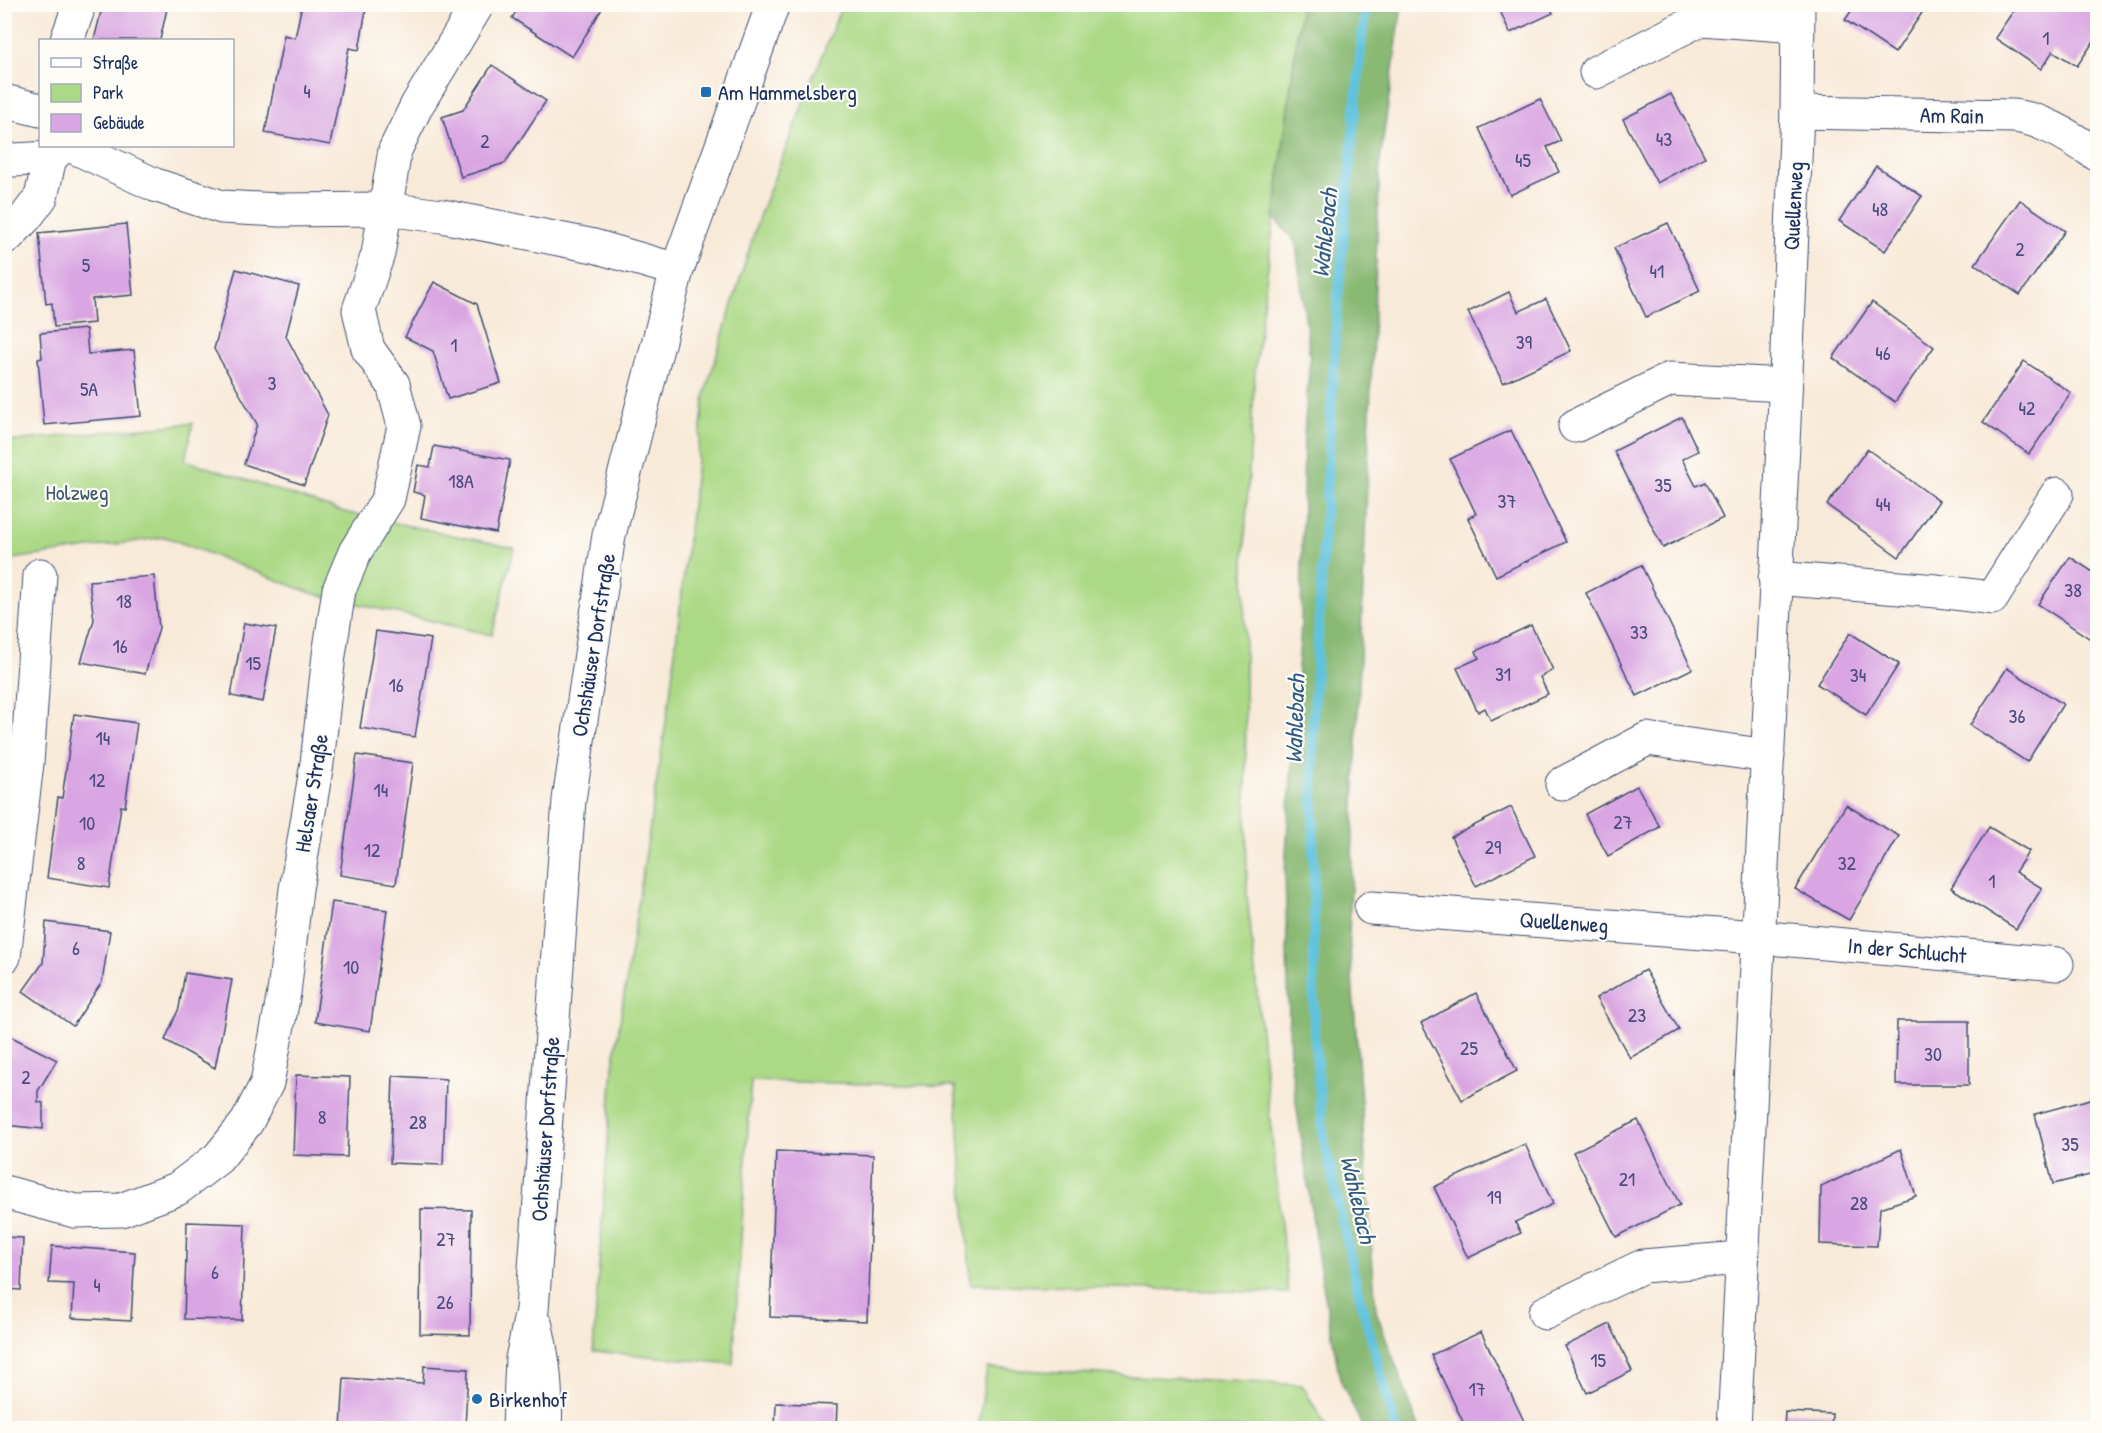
<svg xmlns="http://www.w3.org/2000/svg" width="2102" height="1433" viewBox="0 0 2102 1433" font-family="'Patrick Hand',sans-serif">
	<style>
		.green { fill: #acd986; stroke: #648472; stroke-width: 1.5 }
		.forest { fill: #89b973; stroke: #527468; stroke-width: 1.5 }
		.lines { fill: none; stroke-linecap: round; stroke-linejoin: round }
		.stream { stroke: #60c3de; stroke-width: 10 }
		.building { fill: #d9a5e2 }
		.minor-casing { stroke: #3c4b70; stroke-width: 35 }
		.major-casing { stroke: #3c4b70; stroke-width: 35 }
		.minor { stroke: #fff; stroke-width: 33 }
		.major { stroke: #fff; stroke-width: 33 }
		.poi-dot { fill: #1f6fb2; stroke: #fdfcf7; stroke-width: 2 }
		.labels { text-anchor: middle; dominant-baseline: central; stroke-width: 4.5; stroke-linejoin: round; paint-order: stroke }
		.number-label { font-size: 20px; fill: #4a4c7f }
		.poi-label { font-size: 22px; fill: #1b2f5e; stroke: #fdfcf7; text-anchor: start }
		.street-label { font-size: 22px; fill: #1b2f5e; stroke: #fdfcf7 }
		.park-label { font-size: 22px; fill: #3f5a68; stroke: #fdfcf7 }
		.water-label { font-size: 24px; font-style: italic; fill: #305b84; stroke: #fdfcf7 }
	</style>
	<rect width="100%" height="100%" fill="#fdfcf7"/>
	<filter id="ink" filterUnits="userSpaceOnUse"><feTurbulence type="fractalNoise" baseFrequency=".0167" numOctaves="2"/><feDisplacementMap in="SourceGraphic" scale="12" xChannelSelector="R" yChannelSelector="G"/><feConvolveMatrix kernelMatrix="1 2 1 2 8 2 1 2 1" color-interpolation-filters="sRGB"/></filter>
	<filter id="wash" filterUnits="userSpaceOnUse"><feTurbulence type="fractalNoise" baseFrequency=".008" numOctaves="4" result="noise"/><feDisplacementMap in="SourceGraphic" scale="24" xChannelSelector="R" yChannelSelector="G"/><feGaussianBlur stdDeviation="1.35" result="paint"/><feColorMatrix in="noise" values="0 0 0 0 0 0 0 0 0 0 0 0 0 0 0 0 0 1.4 0 .05"/><feComposite in="paint" operator="in"/></filter>
	<g filter="url(#wash)">
		<rect width="100%" height="100%" fill="#f8ead8"/>
		<!-- green -->
		<g class="green">
			<path d="M842 5H1301L1255 370 1244 556 1247 895 1288 1293 971 1284 955 1086 751 1081 733 1364 593 1351 613 1067 670 695 705 393 760 214Z"/>
			<path d="M193 423 185 460 344 512 514 548 492 635 311 593 166 537 13 559 5 555 4 442Z"/>
			<path d="M987 1368 1302 1385 1327 1428H978Z"/>
		</g>
		<!-- forest -->
		<g class="forest">
			<path d="M1301 5H1402L1380 161 1349 935 1376 1311 1419 1428H1363L1340 1379 1319 1264 1290 1059 1285 870 1301 624 1304 435 1310 358 1296 243 1274 217Z"/>
			<path d="M2083 926 2097 928V982Z"/>
		</g>
		<g class="lines">
			<!-- stream -->
			<path class="stream" d="M1367 4 1362 35 1337 309 1313 722 1314 1032 1324 1140 1357 1287 1396 1428"/>
		</g>
		<g id="blocks">
			<!-- building -->
			<g class="building">
				<path d="M103 4H168L160 40H94Z"/>
				<path d="M302 4H367L359 50 349 48 330 145 265 133 284 35 295 38Z"/>
				<path d="M521 4H605L572 57 512 18Z"/>
				<path d="M1497 4H1549L1553 13 1510 33Z"/>
				<path d="M1856 4H1928L1895 53 1845 20Z"/>
				<path d="M2018 4H2075L2081 8 2084 4H2098V35L2077 66 2053 51 2041 69 1995 38Z"/>
				<path d="M492 65 546 101 505 163 461 177 442 117 463 110Z"/>
				<path d="M1671 94 1705 157 1657 183 1623 119Z"/>
				<path d="M1540 99 1561 141 1547 147 1559 172 1510 195 1479 128Z"/>
				<path d="M1876 166 1922 196 1885 251 1839 221Z"/>
				<path d="M2020 200 2065 231 2020 295 1975 264Z"/>
				<path d="M1668 223 1700 291 1646 317 1614 248Z"/>
				<path d="M126 224 133 295 92 299 94 323 54 327 52 303 46 304 39 233Z"/>
				<path d="M236 269 299 286 286 336 328 415 304 485 244 464 257 424 214 349Z"/>
				<path d="M434 282 477 304 501 383 448 399 433 351 405 337Z"/>
				<path d="M1509 292 1518 312 1546 299 1571 351 1503 383 1468 312Z"/>
				<path d="M1872 302 1934 347 1895 402 1833 358Z"/>
				<path d="M86 329 88 354 134 350 141 416 44 425 38 359 42 358 40 333Z"/>
				<path d="M2024 361 2071 393 2029 454 1983 422Z"/>
				<path d="M1682 417 1698 451 1682 459 1696 486 1705 482 1723 518 1663 548 1614 451Z"/>
				<path d="M1511 430 1566 542 1496 576 1468 518 1476 514 1450 459Z"/>
				<path d="M434 446 510 460 496 533 421 518 425 495 413 492 418 465 430 467Z"/>
				<path d="M1867 449 1939 501 1899 557 1827 505Z"/>
				<path d="M2070 557 2096 574 2098 572V644L2038 604Z"/>
				<path d="M1641 565 1692 669 1637 696 1586 593Z"/>
				<path d="M154 576 159 628 145 674 81 662 94 620 89 581Z"/>
				<path d="M244 623 276 628 263 702 231 696Z"/>
				<path d="M1531 625 1553 670 1540 677 1548 694 1491 721 1485 708 1478 712 1457 668 1479 658 1476 651Z"/>
				<path d="M376 631 431 639 415 737 360 728Z"/>
				<path d="M1850 633 1899 664 1866 715 1817 684Z"/>
				<path d="M2007 668 2063 704 2027 762 1970 725Z"/>
				<path d="M74 714 137 723 125 807 121 806 109 888 47 878 58 797 62 798Z"/>
				<path d="M357 755 413 763 396 884 340 875Z"/>
				<path d="M1637 786 1660 827 1608 856 1585 814Z"/>
				<path d="M1846 805 1899 836 1849 920 1795 889Z"/>
				<path d="M1511 807 1535 856 1476 886 1451 837Z"/>
				<path d="M1989 827 2029 851 2015 872 2042 888 2016 929 1951 888Z"/>
				<path d="M332 902 387 910 370 1031 315 1022Z"/>
				<path d="M46 922 110 931 102 982 73 1026 23 991 43 963Z"/>
				<path d="M1645 970 1679 1030 1630 1058 1596 998Z"/>
				<path d="M185 973 232 980 215 1068 165 1040 179 1008Z"/>
				<path d="M1476 993 1517 1071 1462 1100 1421 1023Z"/>
				<path d="M1897 1021H1969V1085H1896Z"/>
				<path d="M4 1033 57 1060 38 1091V1102L43 1103V1129L4 1125Z"/>
				<path d="M296 1075 350 1077 347 1157 293 1155Z"/>
				<path d="M393 1076 446 1079 443 1165 390 1163Z"/>
				<path d="M2098 1097V1173L2053 1184 2035 1114Z"/>
				<path d="M1638 1120 1680 1205 1616 1237 1573 1152Z"/>
				<path d="M1525 1144 1553 1204 1515 1222 1521 1233 1468 1258 1434 1187Z"/>
				<path d="M1901 1149 1916 1196 1880 1208 1877 1246 1820 1244 1821 1187Z"/>
				<path d="M776 1151 873 1155 867 1321 770 1317Z"/>
				<path d="M421 1209 471 1210 470 1335 420 1334Z"/>
				<path d="M187 1222 245 1224 242 1320 184 1319Z"/>
				<path d="M4 1237 23 1238 21 1290 4 1289Z"/>
				<path d="M52 1246 135 1252 131 1321 72 1318 74 1284 49 1283Z"/>
				<path d="M1610 1324 1632 1371 1587 1393 1565 1346Z"/>
				<path d="M1481 1332 1524 1421 1508 1428H1466L1431 1355Z"/>
				<path d="M424 1366 468 1369 465 1428H341L344 1378 423 1383Z"/>
				<path d="M776 1403 837 1405 836 1428H775Z"/>
				<path d="M1785 1412 1832 1414 1831 1428H1784Z"/>
			</g>
		</g>
	</g>
	<g filter="url(#ink)">
		<use href="#blocks" fill-opacity="0" stroke="#3c4b70" stroke-width="1.5"/>
		<g class="lines">
			<defs>
				<g id="minor">
					<path d="M67 40 77 12 74 4"/>
					<path d="M1596 72 1701 19 1797 26"/>
					<path d="M4 101 40 110"/>
					<path d="M1797 112 2014 116C2046 120 2071 138 2098 155"/>
					<path d="M72 146 155 185 222 207 279 210 385 209 442 216 594 246 677 270"/>
					<path d="M4 159 14 160 50 158 63 146"/>
					<path d="M4 237 8 236 26 217 41 197 50 158"/>
					<path d="M1575 426 1670 379 1785 385"/>
					<path d="M1775 578 1937 591 1992 598 2057 494"/>
					<path d="M1562 784 1647 739 1768 756"/>
					<path d="M1371 908 1757 937 2057 964"/>
					<path d="M4 957 27 763 40 575"/>
					<path d="M4 1192 75 1211 121 1210 177 1189 218 1158 247 1122 267 1083 284 993 296 889 317 763 329 655 339 590 355 552 388 499 404 426 393 384 368 349 359 310 378 254 395 150 417 105 478 4"/>
					<path d="M1545 1313 1643 1266 1741 1258"/>
					<path d="M1734 1428 1783 445 1797 112 1798 4"/>
				</g>
				<g id="major">
					<path d="M536 1326C544 1362 547 1391 545 1428"/>
					<path d="M519 1428 522 1359 532 1310 569 800 609 535 677 270 773 4"/>
				</g>
			</defs>
			<!-- minor casing -->
			<use href="#minor" class="minor-casing"/>
			<!-- major casing -->
			<use href="#major" class="major-casing"/>
			<!-- minor -->
			<use href="#minor" class="minor"/>
			<!-- major -->
			<use href="#major" class="major"/>
		</g>
	</g>
	<!-- markers -->
	<g class="poi-dot">
		<rect x="700" y="86" width="12" height="12" rx="3"/>
		<circle cx="477" cy="1399" r="6"/>
	</g>
	<g class="labels">
		<!-- number labels -->
		<g class="number-label">
			<text x="2046" y="37">1</text>
			<text x="307" y="90">4</text>
			<text x="1664" y="138">43</text>
			<text x="485" y="140">2</text>
			<text x="1523" y="159">45</text>
			<text x="1880" y="208">48</text>
			<text x="2020" y="248">2</text>
			<text x="86" y="264">5</text>
			<text x="1657" y="270">41</text>
			<text x="1524" y="341">39</text>
			<text x="454" y="344">1</text>
			<text x="1883" y="352">46</text>
			<text x="272" y="382">3</text>
			<text x="89" y="388">5A</text>
			<text x="2027" y="407">42</text>
			<text x="461" y="480">18A</text>
			<text x="1663" y="484">35</text>
			<text x="1507" y="500">37</text>
			<text x="1883" y="503">44</text>
			<text x="2073" y="589">38</text>
			<text x="124" y="600">18</text>
			<text x="1639" y="631">33</text>
			<text x="120" y="645">16</text>
			<text x="253" y="662">15</text>
			<text x="1503" y="673">31</text>
			<text x="1858" y="674">34</text>
			<text x="396" y="684">16</text>
			<text x="2017" y="715">36</text>
			<text x="103" y="737">14</text>
			<text x="97" y="779">12</text>
			<text x="381" y="789">14</text>
			<text x="1623" y="821">27</text>
			<text x="87" y="822">10</text>
			<text x="1493" y="846">29</text>
			<text x="372" y="849">12</text>
			<text x="81" y="862">8</text>
			<text x="1847" y="862">32</text>
			<text x="1992" y="880">1</text>
			<text x="76" y="947">6</text>
			<text x="351" y="966">10</text>
			<text x="1637" y="1014">23</text>
			<text x="1469" y="1047">25</text>
			<text x="1933" y="1053">30</text>
			<text x="26" y="1076">2</text>
			<text x="322" y="1116">8</text>
			<text x="418" y="1121">28</text>
			<text x="2070" y="1143">35</text>
			<text x="1627" y="1178">21</text>
			<text x="1494" y="1196">19</text>
			<text x="1859" y="1202">28</text>
			<text x="446" y="1238">27</text>
			<text x="215" y="1271">6</text>
			<text x="97" y="1284">4</text>
			<text x="445" y="1301">26</text>
			<text x="1598" y="1359">15</text>
			<text x="1477" y="1388">17</text>
		</g>
		<!-- poi labels -->
		<g class="poi-label">
			<text x="718" y="92">Am Hammelsberg</text>
			<text x="489" y="1399">Birkenhof</text>
		</g>
		<!-- street labels -->
		<g class="street-label">
			<text transform="translate(1952 115) rotate(1)">Am Rain</text>
			<text transform="translate(1793 206) rotate(-87)">Quellenweg</text>
			<text transform="translate(593 645) rotate(-81)">Ochshäuser Dorfstraße</text>
			<text transform="translate(311 793) rotate(-81)">Helsaer Straße</text>
			<text transform="translate(1564 922) rotate(4)">Quellenweg</text>
			<text transform="translate(1907 950) rotate(5)">In der Schlucht</text>
			<text transform="translate(545 1129) rotate(-86)">Ochshäuser Dorfstraße</text>
		</g>
		<!-- park labels -->
		<g class="park-label">
			<text x="77" y="492">Holzweg</text>
		</g>
		<!-- water labels -->
		<g class="water-label">
			<text transform="translate(1324 233) rotate(-84)">Wahlebach</text>
			<text transform="translate(1294 719) rotate(-88)">Wahlebach</text>
			<text transform="translate(1359 1199) rotate(77)">Wahlebach</text>
		</g>
	</g>
	<!-- margin -->
	<rect width="2102" height="1433" fill="none" stroke="#fdfcf7" stroke-width="24"/>
	<!-- legend -->
	<rect x="39" y="39" width="195" height="108" fill="#fdfcf7" stroke="#a3aaba" stroke-width="1.5"/>
	<rect x="51" y="58" width="30" height="9" fill="#ffffff" stroke="#a3aaba" stroke-width="1.5"/>
	<text x="93" y="69" font-size="18" fill="#1b2f5e">Straße</text>
	<rect x="51" y="84" width="30" height="18" fill="#acd986" stroke="#a3aaba" stroke-width="1.5"/>
	<text x="93" y="99" font-size="18" fill="#1b2f5e">Park</text>
	<rect x="51" y="114" width="30" height="18" fill="#d9a5e2" stroke="#a3aaba" stroke-width="1.5"/>
	<text x="93" y="129" font-size="18" fill="#1b2f5e">Gebäude</text>
</svg>
